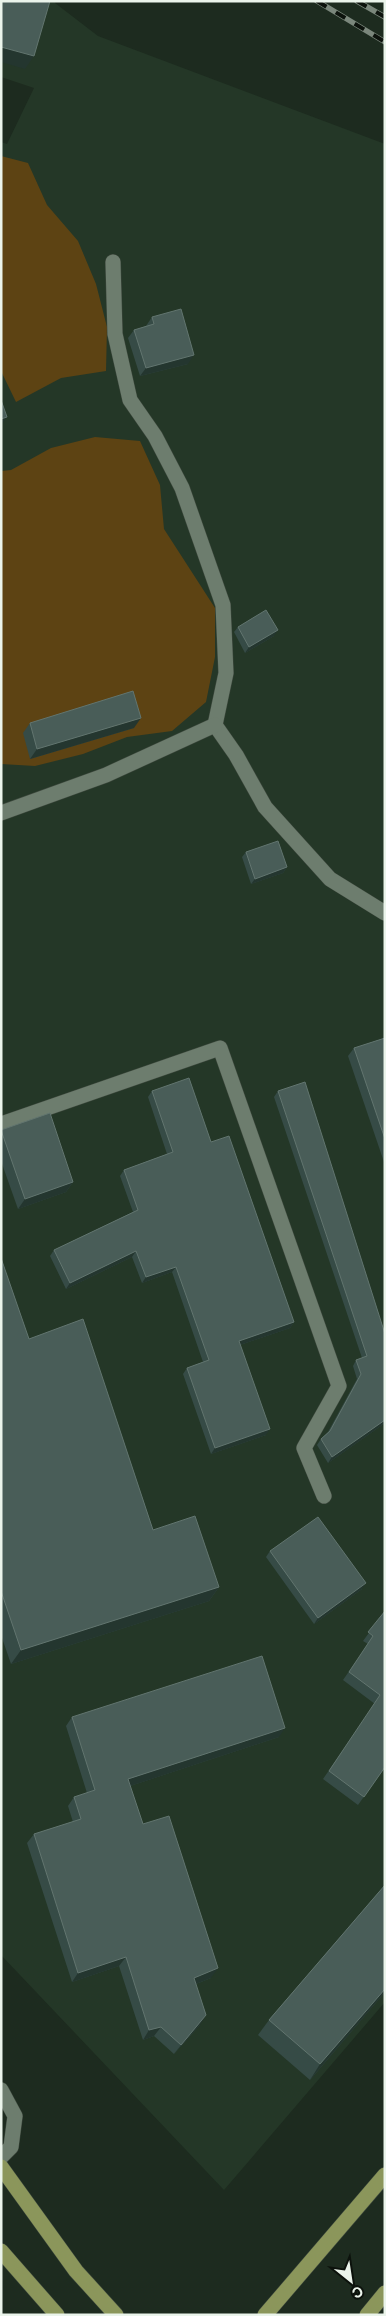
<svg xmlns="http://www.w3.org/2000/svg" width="386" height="2316" viewBox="0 0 386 2316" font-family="Inter,sans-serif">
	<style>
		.built { fill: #243727 }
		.green { fill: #5d4313 }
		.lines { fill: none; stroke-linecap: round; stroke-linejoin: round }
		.minor-casing { stroke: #3e493e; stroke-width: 16 }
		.major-casing { stroke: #3e493e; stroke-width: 16 }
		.minor { stroke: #6d7d6e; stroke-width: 15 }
		.major { stroke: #8b965b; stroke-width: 15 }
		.rail-casing { stroke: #7b877c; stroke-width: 5.5 }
		.rail { stroke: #0c120c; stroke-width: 4; stroke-dasharray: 11; stroke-linecap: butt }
		.wall { fill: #364b46 }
		.shaded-wall { fill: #24362f }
		.building { fill: #495d58; stroke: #62756f }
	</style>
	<rect width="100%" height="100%" fill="#1d2b1f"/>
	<!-- built -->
	<path class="built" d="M1 1H56L55 3 98 36 385 144V2002L224 2190 1 1955V142L7 144 34 88 1 77Z"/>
	<!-- green -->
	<g class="green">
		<path d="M1 156 28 163 47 205 78 241 96 284 107 327 106 371 61 378 16 402 1 371Z"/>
		<path d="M95 437 140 441 160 485 164 529 215 608V657L206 702 172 731 127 737 83 754 35 766 1 764V471L11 470 51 448Z"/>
	</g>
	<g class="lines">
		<defs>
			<g id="minor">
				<path d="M113 262 115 334 130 400 155 436 182 488 223 605 226 673 215 725 236 755 265 807 330 879 385 913"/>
				<path d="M1 813 106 775 215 725"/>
				<path d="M1 1124 220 1048 339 1386 304 1448 324 1496"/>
				<path d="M1 2090 15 2116 11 2147 1 2157"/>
			</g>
			<g id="major">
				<path d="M1 2167 76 2271 116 2315"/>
				<path d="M1 2251 57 2315"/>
				<path d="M265 2315 385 2175"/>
				<path d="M367 2315 385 2293"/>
			</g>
		</defs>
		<!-- minor casing -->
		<use href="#minor" class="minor-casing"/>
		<!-- major casing -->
		<use href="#major" class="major-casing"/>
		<!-- minor -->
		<use href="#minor" class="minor"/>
		<!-- major -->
		<use href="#major" class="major"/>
		<defs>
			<g id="rail">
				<path d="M317 1 385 42"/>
				<path d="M357 1 385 17"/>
			</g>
		</defs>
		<!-- rail casing -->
		<use href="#rail" class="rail-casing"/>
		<!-- rail -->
		<use href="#rail" class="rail"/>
	</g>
	<!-- wall -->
	<g class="wall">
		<path d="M152 317 188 364 140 376 128 338 134 330 146 326Z"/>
		<path d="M238 627 274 636 245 653 234 632Z"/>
		<path d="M30 723 134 728 30 759 23 733Z"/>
		<path d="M246 852 287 867 283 873 251 884 242 857Z"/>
		<path d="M385 1038V1165L348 1056 354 1048Z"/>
		<path d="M305 1082 385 1423 328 1463 317 1445 321 1439 328 1432 357 1379 353 1366 356 1360 362 1358 274 1097 278 1091Z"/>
		<path d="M152 1091 211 1142 294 1322 290 1328 240 1345 266 1435 211 1454 183 1374 187 1368 203 1362 172 1272 142 1283 132 1257 66 1289 50 1256 54 1250 133 1212 120 1176 124 1170 167 1154 148 1097Z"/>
		<path d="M1 1130 73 1182 66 1192 18 1209 1 1161Z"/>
		<path d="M1 1258 29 1339 153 1530 219 1587 209 1601 11 1664 1 1635Z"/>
		<path d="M270 1551 362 1589 314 1624 266 1557Z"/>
		<path d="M385 1611V1767L358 1805 323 1779 375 1704 343 1680 368 1644 363 1641Z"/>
		<path d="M72 1717 279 1737 130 1786 143 1824 211 1978 196 1984 200 2025 174 2054 154 2036 143 2040 119 1966 72 1982 27 1843 34 1834 73 1822 68 1806 74 1797 87 1793 66 1726Z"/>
		<path d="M385 1885V1992L310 2080 258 2035 269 2020Z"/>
	</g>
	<!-- shaded-wall -->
	<g class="shaded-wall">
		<path d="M1 47 34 56 25 69 1 62Z"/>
		<path d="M194 355 188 364 140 376 146 368Z"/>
		<path d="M7 417 1 425V419Z"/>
		<path d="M278 630 274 636 245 653 249 647Z"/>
		<path d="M141 718 134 728 30 759 37 749Z"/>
		<path d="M287 867 283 873 251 884 255 879Z"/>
		<path d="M73 1182 66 1192 18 1209 25 1199Z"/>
		<path d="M136 1251 132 1257 66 1289 70 1283Z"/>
		<path d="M176 1267 172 1272 142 1283 146 1277Z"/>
		<path d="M294 1322 290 1328 234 1347 239 1341Z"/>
		<path d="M385 1420V1423L328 1463 332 1457Z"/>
		<path d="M270 1429 266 1435 211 1454 215 1448Z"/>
		<path d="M366 1583 362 1589 314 1624 318 1618Z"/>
		<path d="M219 1587 209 1601 11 1664 21 1650Z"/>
		<path d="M285 1728 279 1737 121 1789 128 1779Z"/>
		<path d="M126 1957 119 1966 72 1982 78 1973Z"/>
		<path d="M218 1968 211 1978 188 1987 194 1978Z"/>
		<path d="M385 1989V1992L310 2080 320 2064Z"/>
		<path d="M206 2015 200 2025 174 2054 181 2045Z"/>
		<path d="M161 2027 154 2036 143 2040 149 2030Z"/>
	</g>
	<!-- building -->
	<g class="building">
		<path d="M1 1H50L34 56 1 47Z"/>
		<path d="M181 309 194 355 146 368 134 330 154 324 152 317Z"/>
		<path d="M1 400 7 417 1 419Z"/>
		<path d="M266 610 278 630 249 647 238 627Z"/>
		<path d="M133 691 141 718 37 749 30 723Z"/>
		<path d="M278 841 287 867 255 879 246 852Z"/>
		<path d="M385 1038V1139L354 1048Z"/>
		<path d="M189 1078 211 1142 229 1136 294 1322 239 1341 270 1429 215 1448 187 1368 209 1360 176 1267 146 1277 136 1251 70 1283 54 1250 138 1210 124 1170 173 1152 152 1091Z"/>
		<path d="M305 1082 385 1334V1420L332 1457 321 1439 330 1431 361 1374 356 1360 367 1356 278 1091Z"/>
		<path d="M50 1113 73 1182 25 1199 1 1130Z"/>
		<path d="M1 1258 29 1339 83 1319 153 1530 195 1516 219 1587 21 1650 1 1591Z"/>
		<path d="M318 1517 366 1583 318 1618 270 1551Z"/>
		<path d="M385 1611V1767L364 1797 329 1771 380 1695 349 1672 373 1636 368 1632Z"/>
		<path d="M262 1656 285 1728 128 1779 143 1824 169 1816 218 1968 194 1978 206 2015 181 2045 161 2027 149 2030 126 1957 78 1973 34 1834 81 1819 74 1797 95 1790 72 1717Z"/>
		<path d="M385 1885V1989L320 2064 269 2020Z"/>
	</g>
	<!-- border -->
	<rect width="386" height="2316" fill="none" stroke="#ebf4eb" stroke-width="5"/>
	<!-- north arrow -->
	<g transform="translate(351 2281) rotate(150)" stroke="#0c120c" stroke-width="4" paint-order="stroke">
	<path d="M0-4L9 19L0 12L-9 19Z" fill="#ebf4eb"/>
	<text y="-8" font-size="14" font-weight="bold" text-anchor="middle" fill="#ebf4eb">С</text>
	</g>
</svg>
